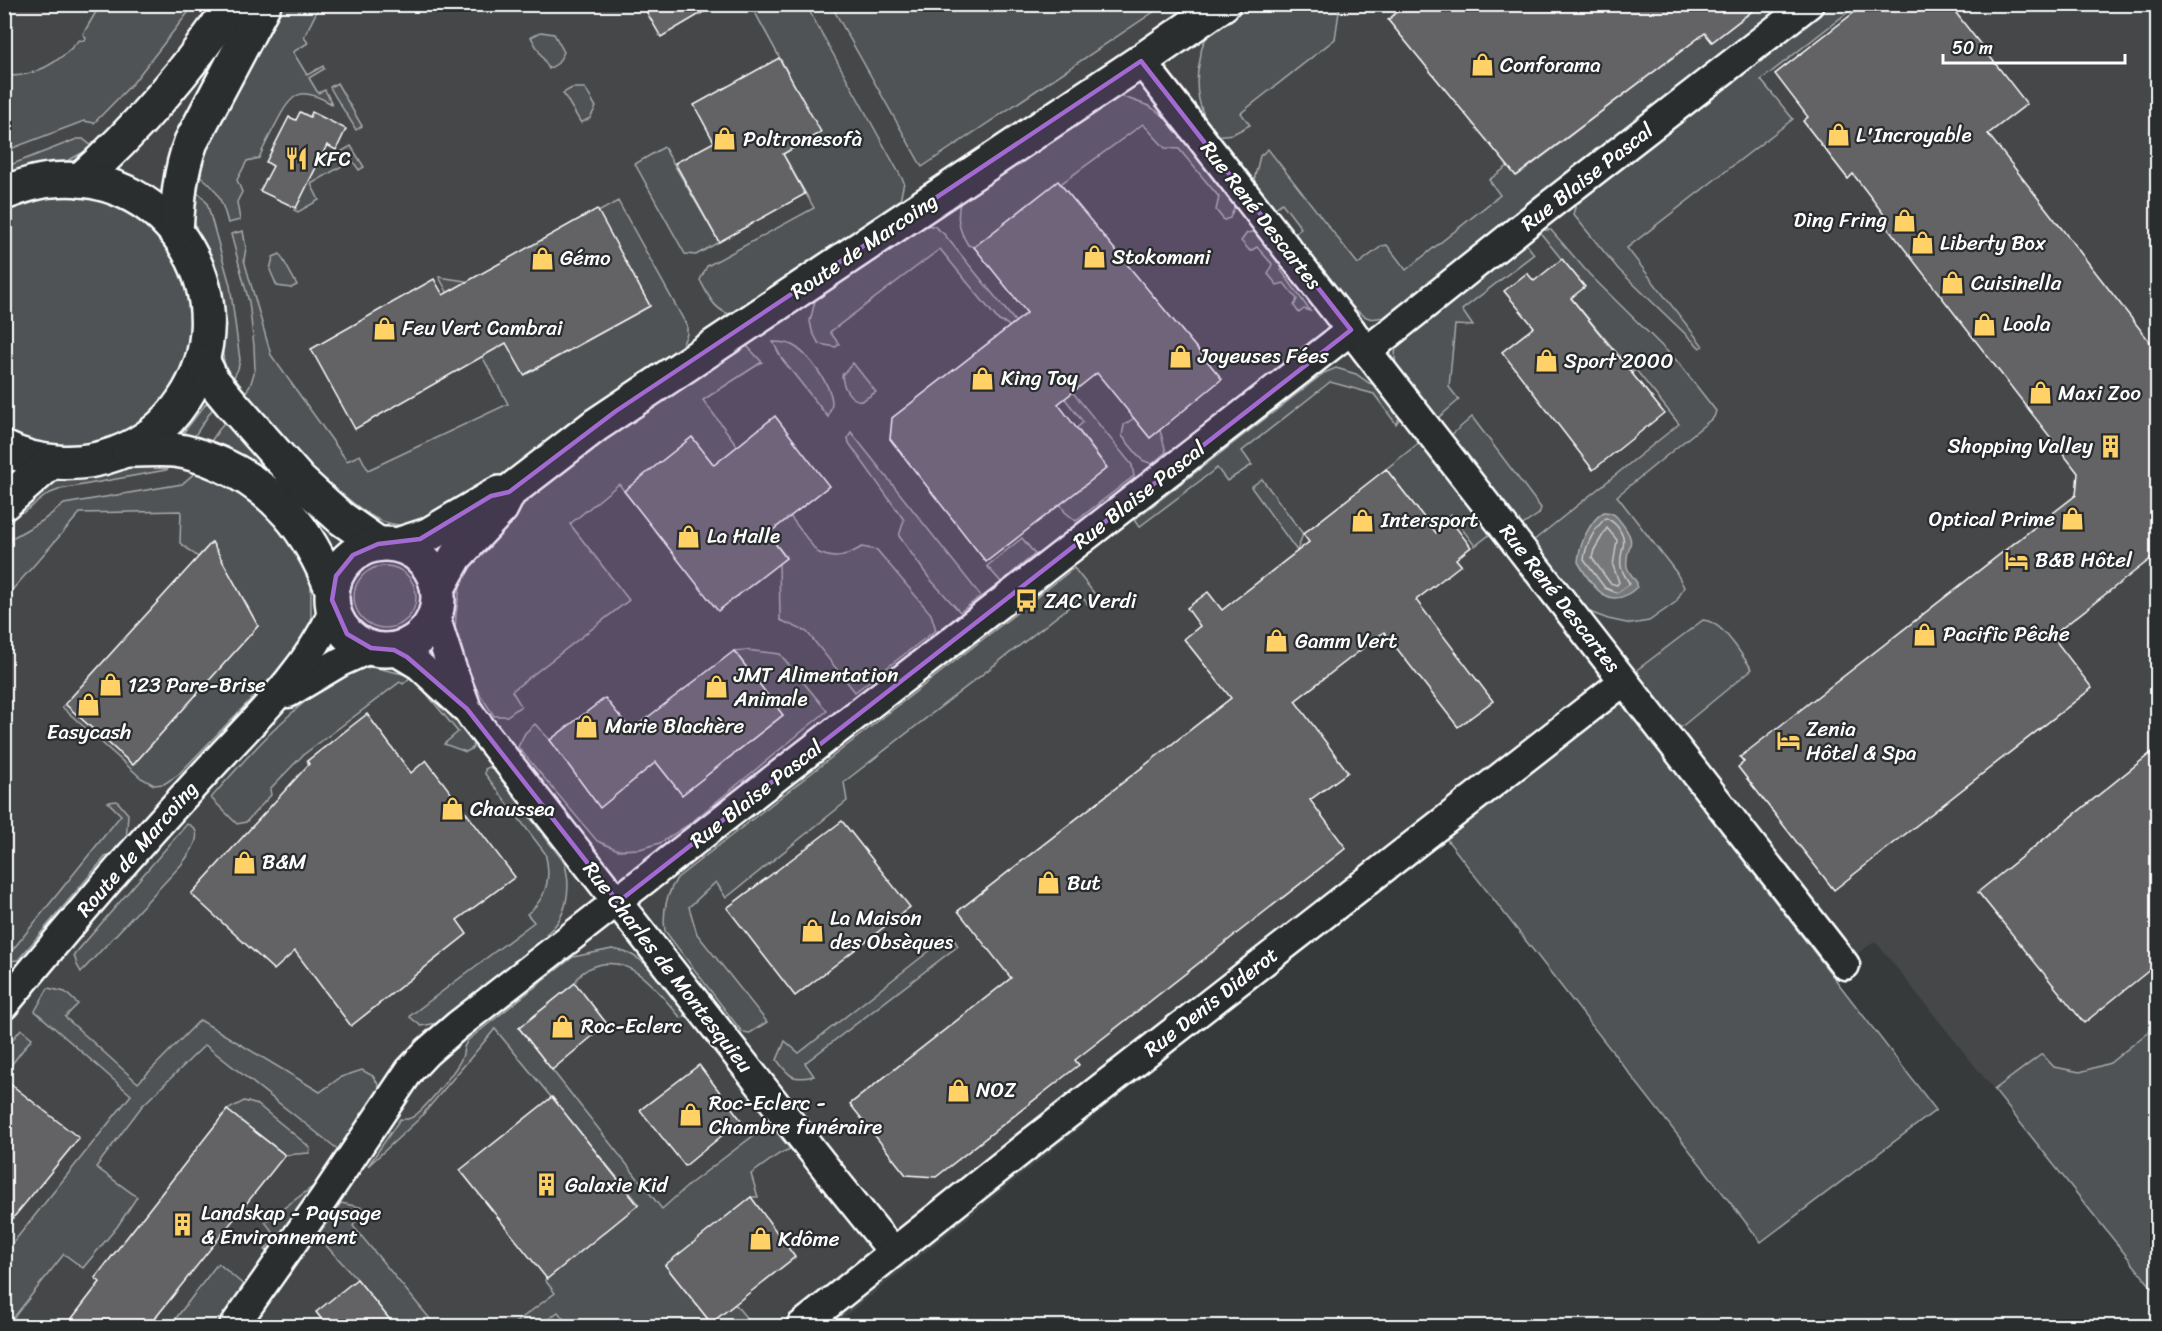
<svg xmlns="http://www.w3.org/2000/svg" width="2162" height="1331" viewBox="0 0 2162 1331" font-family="Sriracha,sans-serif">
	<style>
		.built { fill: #444748 }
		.green { fill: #505354; stroke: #a8a9aa; stroke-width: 1.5 }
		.water { fill: #767879; stroke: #adaeaf; stroke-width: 1.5 }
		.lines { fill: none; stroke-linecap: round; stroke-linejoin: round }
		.shore { stroke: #c8c9c9; stroke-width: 1.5 }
		.building { fill: #636465; stroke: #fff; stroke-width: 1.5 }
		.street-casing { stroke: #fff; stroke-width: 33 }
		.secondary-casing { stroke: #fff; stroke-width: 38 }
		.street { stroke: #2a2d2e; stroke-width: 28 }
		.secondary { stroke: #2a2d2e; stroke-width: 33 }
		.marked { fill: #a36bd2; fill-opacity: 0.2; stroke: #a36bd2; stroke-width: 4.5; stroke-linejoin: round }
		.labels { text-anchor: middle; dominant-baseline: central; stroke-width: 4.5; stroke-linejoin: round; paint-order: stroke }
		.poi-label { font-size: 21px; fill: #fff; stroke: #2a2d2e; text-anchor: start }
		.street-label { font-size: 21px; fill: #fff; stroke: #2a2d2e }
	</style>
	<rect width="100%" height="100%" fill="#373a3b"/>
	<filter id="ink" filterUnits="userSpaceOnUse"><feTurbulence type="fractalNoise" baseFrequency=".0167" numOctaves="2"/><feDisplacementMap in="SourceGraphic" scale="12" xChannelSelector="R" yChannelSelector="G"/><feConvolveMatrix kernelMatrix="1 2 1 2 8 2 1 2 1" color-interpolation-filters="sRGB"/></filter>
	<g filter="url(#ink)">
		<!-- built -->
		<path class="built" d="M5 5H2157V1294L1875 941 1831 973 1620 700 1444 836 833 1326H5Z"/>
		<!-- green -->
		<g class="green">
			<path d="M100 5H194L133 83 94 123 84 121 5 151V76C35 77 59 63 79 40L85 41 86 38 83 34Z"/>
			<path d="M274 5H320L304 37 308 43 293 52 307 75 323 66 324 69 309 78 318 93 325 90 332 104C304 88 294 89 279 118 272 131 265 144 259 158L247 161 237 180 242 192 237 202 240 220 228 223C221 196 216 186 192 170Z"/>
			<path d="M751 5H806L904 182 900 201 893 213 737 317C714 311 710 299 700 280L707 266 814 208 783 154 820 132Z"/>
			<path d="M831 5H1164L922 167Z"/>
			<path d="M1246 5H1340L1335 39 1241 113 1250 125 1233 134 1216 136C1199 114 1193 87 1200 60 1201 54 1201 47 1204 42 1213 25 1231 15 1246 5Z"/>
			<path d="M1761 5H1791L1391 315C1384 317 1376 320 1369 318 1350 313 1308 252 1294 235L1301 228 1282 203 1274 209 1253 184 1260 156 1268 149 1358 264 1382 246 1387 245 1406 270 1500 195 1489 180 1508 166 1517 176 1705 33 1712 42Z"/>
			<path d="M1827 5H1857L1761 80 1793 119 1627 248 1703 346 1700 348 1619 270 1573 214 1578 198Z"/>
			<path d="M541 32 554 34 564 52 558 63 549 69 531 37Z"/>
			<path d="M337 83 362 126 356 130C348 115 338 103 330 87Z"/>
			<path d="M572 88H585L596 107 590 118 581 123 563 93Z"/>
			<path d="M1118 95 1149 106 1168 119 1233 200 1234 208 1230 218 1224 220 1216 210 1219 197 1179 149 1165 148 1143 124 974 247 968 245C958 229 956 217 961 198Z"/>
			<path d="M77 139H83L93 147 69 160 5 178V167Z"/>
			<path d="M351 146 364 167 359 170 352 160 311 184 319 200 298 212 294 210 323 154 330 158Z"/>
			<path d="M664 147 719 242 696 255 685 254 635 164Z"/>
			<path d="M190 189 201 195 207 203 230 285 240 360 238 369 232 381C215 355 226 323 222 295 218 268 205 253 197 230 192 217 191 203 190 189Z"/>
			<path d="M65 194C106 197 134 208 161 239 253 344 127 499 5 429V211C24 201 43 197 65 194Z"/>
			<path d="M618 201 687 326V334L678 355C612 401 546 451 477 492 455 505 432 523 406 525 380 527 361 509 342 494L338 497 243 396 250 386 255 370 254 346 249 302 231 234 243 231 246 248 244 260 271 355 347 461 360 455 368 470 508 404 439 277 465 281 474 297 479 295 525 375 650 306 598 212Z"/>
			<path d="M921 225 934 226 944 234 1132 465 1134 476 1076 521 1065 512 1060 504 1107 467 1077 428 1083 422 1007 324 999 321 940 249 830 332 839 344 836 347 819 344 812 331 810 321 815 301 820 292Z"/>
			<path d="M1538 230H1551L1589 274 1677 361 1716 411 1714 417 1617 496 1676 572 1684 587 1676 602 1649 621 1631 624 1608 619 1587 611 1533 541 1679 424 1636 370 1633 372 1571 298 1584 287Z"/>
			<path d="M1258 231 1285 266 1281 270 1310 311 1304 309 1299 313 1294 306 1297 299 1284 283 1277 285 1268 274 1272 264 1257 247 1250 251 1241 241 1247 233Z"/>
			<path d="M1524 241 1534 254 1462 310 1473 326 1455 325 1449 387 1459 400 1438 418 1397 367C1393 355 1395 349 1401 339Z"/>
			<path d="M280 254 297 285 291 288 277 286 270 270 273 257Z"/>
			<path d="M773 342C780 342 786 342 792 345 807 352 832 386 832 403 832 407 829 413 828 417L782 359Z"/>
			<path d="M739 344 748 347 762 362 703 400 817 552C836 561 844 557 862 547L877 550 931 614 936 630 855 692 807 632 780 620 779 563 786 557 692 437 624 491 619 484 570 524 629 600 512 691 521 706 507 716H494L474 685 457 645 455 631 456 614 462 574 521 499 594 440Z"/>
			<path d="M853 363 876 392 862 401C849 400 843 387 842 375Z"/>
			<path d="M1336 368 1356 374 1369 383 1376 385 1401 416 1396 424 1374 394 1330 382 1242 451 1252 465 1227 481 1217 468 1139 527 1134 520 1324 373Z"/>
			<path d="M208 401 215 405 190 443 180 437Z"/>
			<path d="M1472 417 1541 508 1539 514 1521 526 1450 436Z"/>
			<path d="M227 418 307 505 300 512 207 447Z"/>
			<path d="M1134 418 1150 438 1160 430 1166 452 1152 464 1142 460 1122 436 1124 425Z"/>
			<path d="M851 432 981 596 960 612 929 578 899 536 904 520 849 443 848 438Z"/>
			<path d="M1420 442 1425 444 1493 532 1475 546 1451 514 1432 528 1386 469Z"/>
			<path d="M131 464H175L166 470 61 489 48 494 24 512 16 511 52 483Z"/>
			<path d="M197 471 240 491 273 514 308 569 311 584V623L309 631 278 671 178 775 164 784 154 785 141 778 62 707 65 704 133 765 258 626 212 542 198 557 180 543 181 511 80 513 5 598V542L42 521 64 504 182 484Z"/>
			<path d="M1262 479 1303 534 1297 551 1251 487Z"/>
			<path d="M1022 538 1035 554 1001 582 987 566Z"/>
			<circle cx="385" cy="597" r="31"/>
			<path d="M1074 568 1098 598 1092 609 1082 597 844 782 847 801 726 898 716 882 689 907 697 934 767 1022 750 1033 742 1032 665 931C662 911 666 895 677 878Z"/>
			<path d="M1703 620C1723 621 1740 654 1752 669L1680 728 1639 676 1638 669Z"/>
			<path d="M746 650 780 654 827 711 688 825 660 843 640 849 618 850 597 841 518 747 525 733 535 724 550 740 600 807 656 762 682 794 783 715 734 651Z"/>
			<path d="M372 667 412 676 473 739V748L466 752 444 744 458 732 412 676 403 684 400 682 303 755 270 789 271 795 246 822 237 824 211 798C245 759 320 671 372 667Z"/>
			<path d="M1620 700 1936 1110 1761 1242 1444 836Z"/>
			<path d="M489 767 493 769 564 862C572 886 568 918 546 934L550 941 443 1022 421 1026 410 1017 411 1015 534 922 527 914C547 898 552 878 545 853L485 774V769Z"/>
			<path d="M117 801 128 814 126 843 112 860 106 856 18 960 10 961V953L121 815 108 802Z"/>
			<path d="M187 824C208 831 189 855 181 865L81 972 77 965 74 955Z"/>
			<path d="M951 934 958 946 805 1063 814 1076C792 1081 790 1077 777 1060L785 1041 799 1053Z"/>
			<path d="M612 949C648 953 665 987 686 1013L685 1017 681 1018C659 994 633 953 595 966 586 969 578 975 575 983L519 1028 662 1209 691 1183 753 1136 764 1130 774 1129 790 1149 779 1154 751 1174 758 1197H751L666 1265 711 1323 735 1304 753 1326H569L558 1312 539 1326H511L555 1293 545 1280 639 1204 495 1029 419 1119 368 1166 400 1119C406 1120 413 1118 418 1113 428 1104 457 1070 462 1057 465 1050 461 1050 468 1040L573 957Z"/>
			<path d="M48 988 65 992 78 1004 65 1017 138 1083 200 1020 320 1092 341 1077 362 1070 373 1076 381 1089 340 1151 205 1045 142 1106 96 1167 137 1197 117 1227 83 1268 64 1254 7 1326H4V1254L131 1095 35 1011Z"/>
			<path d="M2157 1025V1294L1994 1090 2042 1054 2054 1067 2080 1072 2110 1063Z"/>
			<path d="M21 1029 32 1038 5 1073V1049Z"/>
			<path d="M244 1101 258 1105 306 1144 310 1148 309 1153 285 1155 227 1110Z"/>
			<path d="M311 1188 314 1191 270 1253 265 1250 276 1236 265 1222Z"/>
			<path d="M341 1203 364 1208 353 1226 436 1326H395L357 1279 317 1236Z"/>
			<path d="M218 1263 246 1287 218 1326H170Z"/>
		</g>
		<!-- water -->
		<path class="water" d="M1604 512C1612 512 1616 515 1620 521 1641 547 1624 544 1627 567 1629 573 1634 578 1637 583V587C1609 614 1592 586 1578 562 1579 545 1590 520 1604 512Z"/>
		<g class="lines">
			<!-- shore -->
			<g class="shore">
				<path d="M1606 518C1611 520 1613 522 1617 526 1631 545 1618 549 1621 567 1623 574 1627 579 1630 584L1617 593 1605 588 1584 560C1585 546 1595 527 1606 518Z"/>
				<path d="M1607 528 1617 540 1613 566 1619 582 1617 585 1610 583 1592 558 1594 550Z"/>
			</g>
		</g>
		<!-- building -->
		<g class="building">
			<path d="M642 4H717L661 37Z"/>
			<path d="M1406 4H1761L1712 42 1705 33 1516 176 1388 20Z"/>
			<path d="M1865 4H1949L2027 104 1988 134 2157 351V554L2052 636 2092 688 1834 890 1738 767 1744 762 1740 757 2076 495 2078 473 1885 224 1889 221 1853 174 1848 179 1803 121 1808 117 1775 74Z"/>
			<path d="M779 58 821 132 783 154 805 194 719 242 675 163 714 142 694 105Z"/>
			<path d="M300 112 310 117 312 112 346 129 336 150 327 145 296 208 260 191 273 166 266 162 289 117 296 120Z"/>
			<path d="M1058 181 1222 379 1150 438 1097 373 1058 404 1107 468 986 562 890 439 892 418 1027 313 974 247Z"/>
			<path d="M597 209 650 306 524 375 506 343 355 429 311 349 434 279 443 295Z"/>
			<path d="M1562 259 1585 287 1571 298 1664 413 1593 470 1502 352 1534 327 1504 291 1527 273 1534 281Z"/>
			<path d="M775 416 829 486 768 534 786 558 718 611 624 491 692 437 714 465Z"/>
			<path d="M1386 469 1436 533 1451 521 1471 547 1456 559 1461 565 1416 600 1493 701 1458 727 1384 632 1295 701 1348 772 1310 800 1346 848 1075 1060 1079 1065 936 1177 906 1175 850 1104 1011 978 958 911 1231 698 1184 639 1200 626 1187 608 1208 592 1222 610 1309 542 1303 534Z"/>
			<path d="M212 542 258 626 133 765 65 704Z"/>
			<path d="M734 651 783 715 682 795 656 762 600 808 550 740 605 698 631 730Z"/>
			<path d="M367 714 411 773 426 760 515 877 457 920 467 934 351 1026 295 951 274 970 191 894 309 764 307 761Z"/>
			<path d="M2157 748V964L2084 1023 1978 892Z"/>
			<path d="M842 821 910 907 795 996 727 908Z"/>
			<path d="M575 983 607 1024 552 1070 519 1028Z"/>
			<path d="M699 1065 741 1120 685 1166 640 1110Z"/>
			<path d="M4 1079 79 1138 4 1229Z"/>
			<path d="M552 1097 638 1205 547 1279 460 1170Z"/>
			<path d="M227 1110 285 1155 149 1326H66L100 1282 95 1278Z"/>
			<path d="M751 1197 795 1257 711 1323 665 1265Z"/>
			<path d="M357 1279 395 1326H327L316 1312Z"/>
		</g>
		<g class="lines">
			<defs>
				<g id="street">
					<path d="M1141 61 1845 965"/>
					<path d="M1367 351 1546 208 1809 4"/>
					<path d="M435 616 451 666 467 709 473 718 839 1185 893 1252"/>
					<path d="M394 650 419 665 463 706"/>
					<path d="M288 693 340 662 371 648"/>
					<path d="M4 1005C66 929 129 855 195 784 244 729 303 678 334 610"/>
					<path d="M234 1326 324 1198 410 1070 427 1052 458 1025 1351 330"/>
					<path d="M801 1326 1028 1145 1624 681"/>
				</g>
				<g id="secondary">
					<path d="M80 180C134 133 193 64 232 4"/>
					<path d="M4 193C20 187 36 181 52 180 173 168 250 304 182 402 166 426 142 444 115 454 80 467 38 465 4 448"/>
					<path d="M176 231C178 200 180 171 191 142L264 4"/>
					<path d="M203 362 212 380 232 404 300 481 341 518 378 544"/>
					<path d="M128 450C143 450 159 449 174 450 189 452 204 457 218 463 276 488 309 531 332 589"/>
					<path d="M4 503 51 462"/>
					<circle cx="385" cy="597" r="53"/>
					<path d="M397 545 428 535 499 493"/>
					<path d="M438 588 456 556 501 508 509 492 596 425 1141 61 1223 4"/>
				</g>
			</defs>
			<!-- street casing -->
			<use href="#street" class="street-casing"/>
			<!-- secondary casing -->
			<use href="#secondary" class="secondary-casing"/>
			<!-- street -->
			<use href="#street" class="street"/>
			<!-- secondary -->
			<use href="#secondary" class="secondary"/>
		</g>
	</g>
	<!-- marked area -->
	<path class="marked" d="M1141 61 1351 330 618 902 467 709 407 657 394 650 371 648 347 634 332 600 336 576 353 555 378 544 420 539 491 496 509 492 616 411Z"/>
	<!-- icons -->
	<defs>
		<symbol id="shop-bare" viewBox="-9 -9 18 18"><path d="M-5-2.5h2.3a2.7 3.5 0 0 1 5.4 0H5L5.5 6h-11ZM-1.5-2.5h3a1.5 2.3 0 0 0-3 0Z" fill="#ffd166" stroke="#2a2d2e" stroke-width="2.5" paint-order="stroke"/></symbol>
		<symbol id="restaurant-bare" viewBox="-9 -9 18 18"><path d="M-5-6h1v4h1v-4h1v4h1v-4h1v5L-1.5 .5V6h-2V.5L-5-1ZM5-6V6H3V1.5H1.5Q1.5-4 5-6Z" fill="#ffd166" stroke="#2a2d2e" stroke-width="2.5" paint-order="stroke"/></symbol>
		<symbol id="building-bare" viewBox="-9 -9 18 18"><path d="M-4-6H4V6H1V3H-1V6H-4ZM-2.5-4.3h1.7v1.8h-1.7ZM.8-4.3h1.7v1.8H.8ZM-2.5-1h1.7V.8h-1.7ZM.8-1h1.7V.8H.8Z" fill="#ffd166" stroke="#2a2d2e" stroke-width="2.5" paint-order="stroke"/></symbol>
		<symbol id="hotel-bare" viewBox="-9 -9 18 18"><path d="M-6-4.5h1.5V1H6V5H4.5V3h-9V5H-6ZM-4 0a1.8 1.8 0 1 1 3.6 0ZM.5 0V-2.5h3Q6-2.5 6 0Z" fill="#ffd166" stroke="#2a2d2e" stroke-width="2.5" paint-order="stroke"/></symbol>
		<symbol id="bus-bare" viewBox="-9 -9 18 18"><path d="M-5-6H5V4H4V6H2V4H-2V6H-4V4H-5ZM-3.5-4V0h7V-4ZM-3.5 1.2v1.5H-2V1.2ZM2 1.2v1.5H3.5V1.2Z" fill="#ffd166" stroke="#2a2d2e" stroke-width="2.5" paint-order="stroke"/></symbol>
	</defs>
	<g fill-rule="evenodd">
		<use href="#shop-bare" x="1466" y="48" width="33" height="33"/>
		<use href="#shop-bare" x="1822" y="118" width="33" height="33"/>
		<use href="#shop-bare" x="708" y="122" width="33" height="33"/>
		<use href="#restaurant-bare" x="280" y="142" width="33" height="33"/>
		<use href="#shop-bare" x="1888" y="204" width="33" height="33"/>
		<use href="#shop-bare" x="1906" y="226" width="33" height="33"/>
		<use href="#shop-bare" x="1078" y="240" width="33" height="33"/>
		<use href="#shop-bare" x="526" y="242" width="33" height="33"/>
		<use href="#shop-bare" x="1936" y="266" width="33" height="33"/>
		<use href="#shop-bare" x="1968" y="308" width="33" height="33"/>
		<use href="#shop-bare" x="368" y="312" width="33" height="33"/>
		<use href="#shop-bare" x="1164" y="340" width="33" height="33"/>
		<use href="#shop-bare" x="1530" y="344" width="33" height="33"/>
		<use href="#shop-bare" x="966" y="362" width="33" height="33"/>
		<use href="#shop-bare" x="2024" y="376" width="33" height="33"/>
		<use href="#building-bare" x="2094" y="430" width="33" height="33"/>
		<use href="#shop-bare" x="2056" y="502" width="33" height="33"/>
		<use href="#shop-bare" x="1346" y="504" width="33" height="33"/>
		<use href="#shop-bare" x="672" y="520" width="33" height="33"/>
		<use href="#hotel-bare" x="2000" y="544" width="33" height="33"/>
		<use href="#bus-bare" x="1010" y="584" width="33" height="33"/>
		<use href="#shop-bare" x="1908" y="618" width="33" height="33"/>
		<use href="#shop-bare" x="1260" y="624" width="33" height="33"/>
		<use href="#shop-bare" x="94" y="668" width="33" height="33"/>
		<use href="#shop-bare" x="700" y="670" width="33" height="33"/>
		<use href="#shop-bare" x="72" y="688" width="33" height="33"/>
		<use href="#shop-bare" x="570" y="710" width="33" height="33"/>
		<use href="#hotel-bare" x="1772" y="724" width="33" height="33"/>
		<use href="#shop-bare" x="436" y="792" width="33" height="33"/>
		<use href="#shop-bare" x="228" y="846" width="33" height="33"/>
		<use href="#shop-bare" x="1032" y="866" width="33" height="33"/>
		<use href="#shop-bare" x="796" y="914" width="33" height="33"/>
		<use href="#shop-bare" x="546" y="1010" width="33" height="33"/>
		<use href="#shop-bare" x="942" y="1074" width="33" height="33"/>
		<use href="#shop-bare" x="674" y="1098" width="33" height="33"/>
		<use href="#building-bare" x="530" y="1168" width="33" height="33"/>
		<use href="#building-bare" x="166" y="1208" width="33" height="33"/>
		<use href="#shop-bare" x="744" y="1222" width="33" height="33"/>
	</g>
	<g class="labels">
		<!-- poi labels -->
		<g class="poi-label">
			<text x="1500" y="65">Conforama</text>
			<text x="1856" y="135">L'Incroyable</text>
			<text x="743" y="139">Poltronesofà</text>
			<text x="314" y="159">KFC</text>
			<text x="1887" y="220" text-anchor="end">Ding Fring</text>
			<text x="1940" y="243">Liberty Box</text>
			<text x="1112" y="257">Stokomani</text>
			<text x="560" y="258">Gémo</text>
			<text x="1971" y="283">Cuisinella</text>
			<text x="2003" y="324">Loola</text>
			<text x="402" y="328">Feu Vert Cambrai</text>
			<text x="1198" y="356">Joyeuses Fées</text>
			<text x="1564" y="361">Sport 2000</text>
			<text x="1001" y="378">King Toy</text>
			<text x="2058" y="393">Maxi Zoo</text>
			<text x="2093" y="446" text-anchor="end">Shopping Valley</text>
			<text x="2055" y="519" text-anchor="end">Optical Prime</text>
			<text x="1381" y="520">Intersport</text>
			<text x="707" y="536">La Halle</text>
			<text x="2035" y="560">B&amp;B Hôtel</text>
			<text x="1044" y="601">ZAC Verdi</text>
			<text x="1943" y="634">Pacific Pêche</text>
			<text x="1295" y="641">Gamm Vert</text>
			<text x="734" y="675">JMT Alimentation<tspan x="734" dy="24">Animale</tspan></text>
			<text x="128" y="685">123 Pare-Brise</text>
			<text x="605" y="726">Marie Blachère</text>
			<text x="1806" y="729">Zenia<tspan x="1806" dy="24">Hôtel &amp; Spa</tspan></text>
			<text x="89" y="732" text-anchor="middle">Easycash</text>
			<text x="470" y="809">Chaussea</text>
			<text x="262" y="862">B&amp;M</text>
			<text x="1067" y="883">But</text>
			<text x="830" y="918">La Maison<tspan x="830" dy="24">des Obsèques</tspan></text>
			<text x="581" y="1026">Roc-Eclerc</text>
			<text x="976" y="1090">NOZ</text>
			<text x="709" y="1103">Roc-Eclerc -<tspan x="709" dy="24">Chambre funéraire</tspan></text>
			<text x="565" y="1185">Galaxie Kid</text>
			<text x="201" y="1213">Landskap - Paysage<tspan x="201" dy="24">&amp; Environnement</tspan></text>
			<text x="778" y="1239">Kdôme</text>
		</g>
		<!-- street labels -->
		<g class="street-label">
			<text transform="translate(1587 177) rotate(-38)">Rue Blaise Pascal</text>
			<text transform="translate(1261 215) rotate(52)">Rue René Descartes</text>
			<text transform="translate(864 246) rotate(-34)">Route de Marcoing</text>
			<text transform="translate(1139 495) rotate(-38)">Rue Blaise Pascal</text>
			<text transform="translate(1560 598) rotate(52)">Rue René Descartes</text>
			<text transform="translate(756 794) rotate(-38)">Rue Blaise Pascal</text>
			<text transform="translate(137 849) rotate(-49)">Route de Marcoing</text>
			<text transform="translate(668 967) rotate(52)">Rue Charles de Montesquieu</text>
			<text transform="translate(1211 1002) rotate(-38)">Rue Denis Diderot</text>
		</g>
	</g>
	<!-- margin -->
	<rect width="2162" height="1331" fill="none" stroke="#2a2d2e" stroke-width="24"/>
	<rect x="12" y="12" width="2138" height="1307" fill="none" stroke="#fff" stroke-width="2" filter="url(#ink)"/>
	<!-- scale -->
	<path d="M1943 54v9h182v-9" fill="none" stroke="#ffffff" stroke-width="3"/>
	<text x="1952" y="54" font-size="18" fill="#ffffff" stroke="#2a2d2e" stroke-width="4.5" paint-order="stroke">50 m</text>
</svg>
